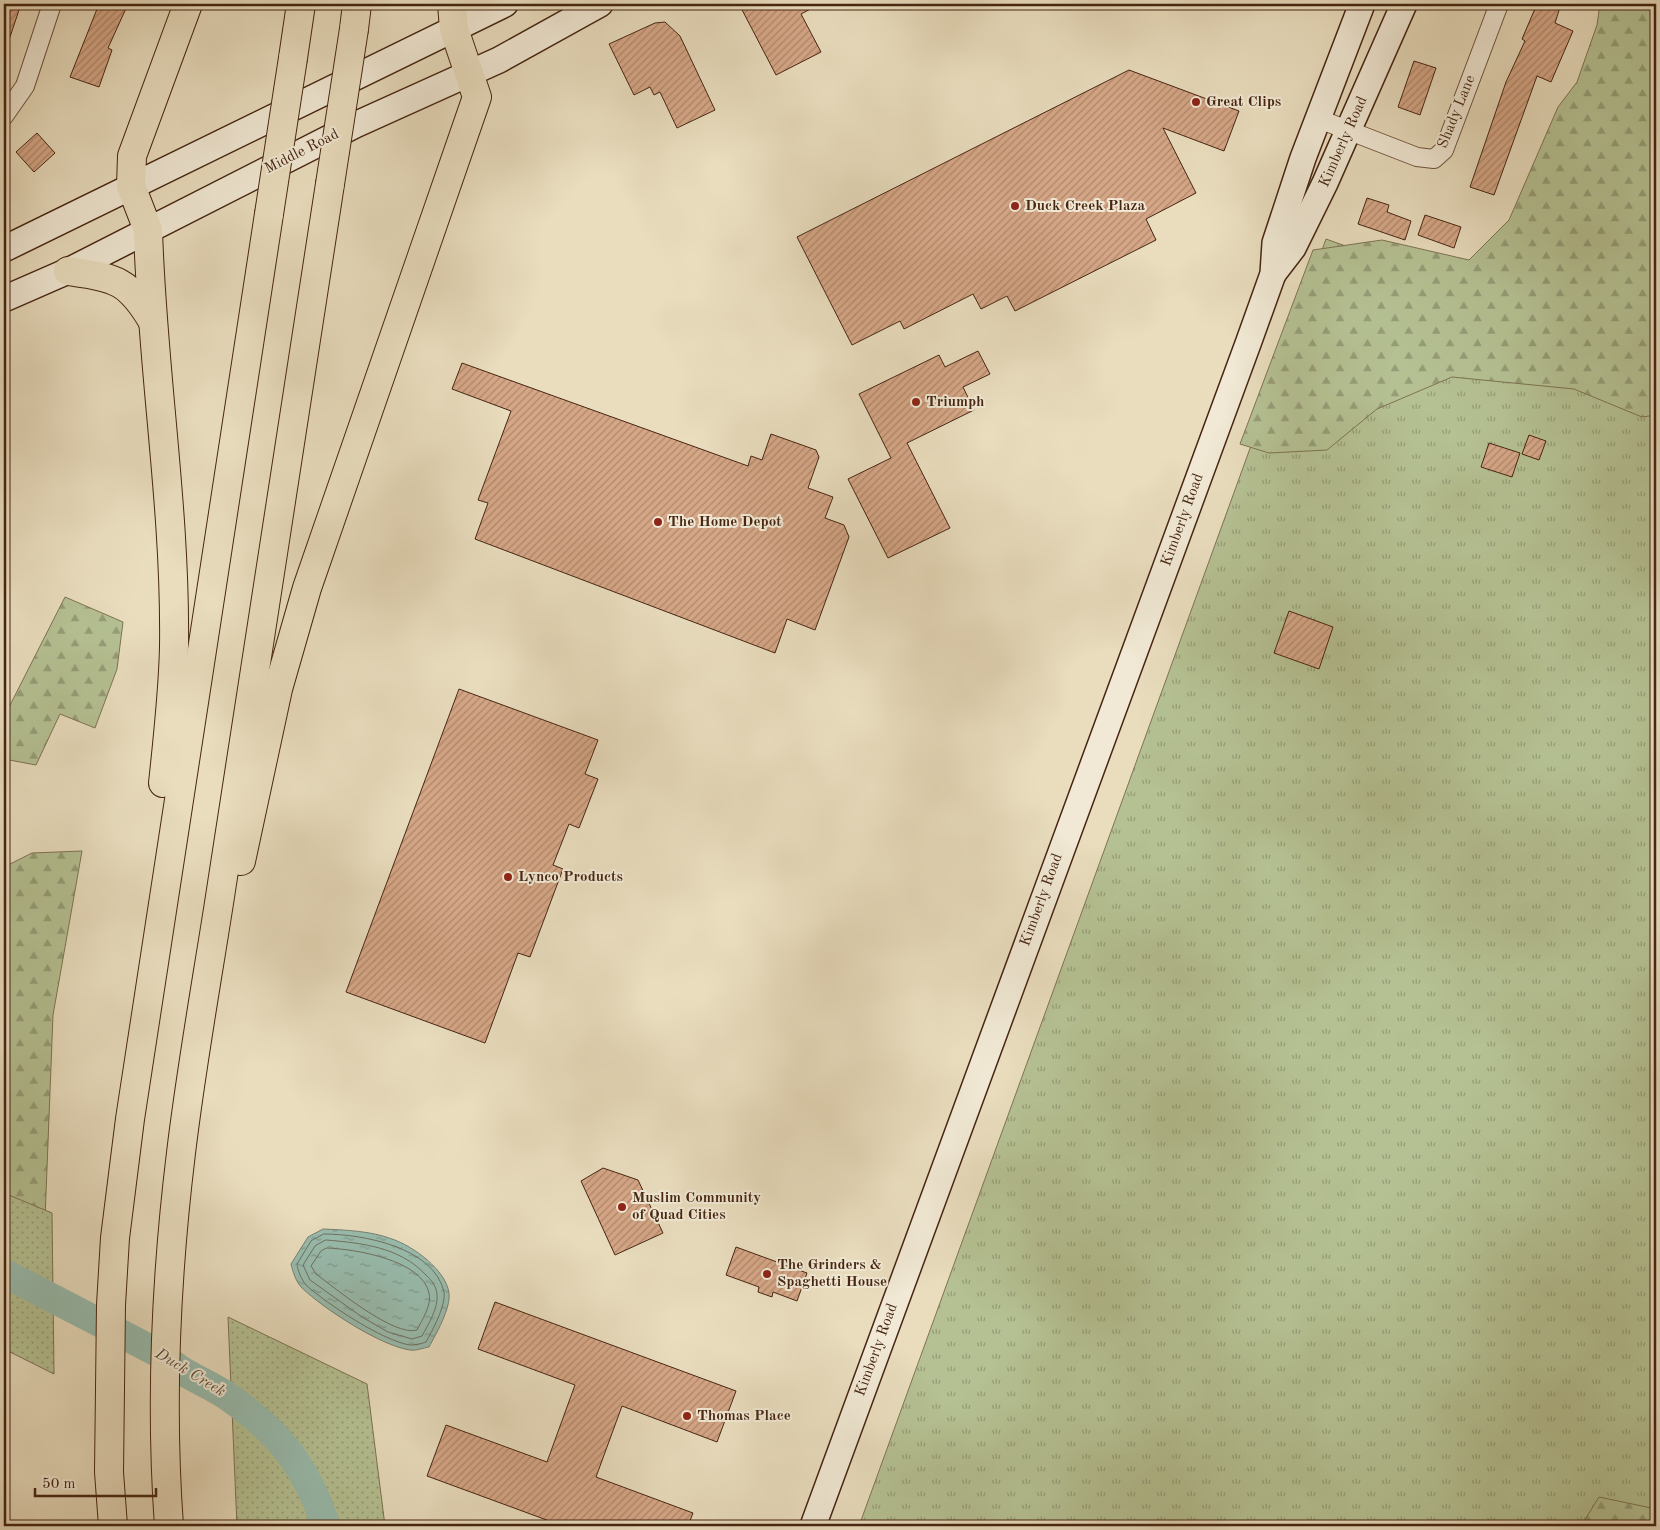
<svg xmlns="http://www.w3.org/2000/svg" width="1660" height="1530" viewBox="0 0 1660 1530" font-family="'Old Standard TT',serif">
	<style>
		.grass { fill: url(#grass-tufts); stroke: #7e7352 }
		.forest { fill: url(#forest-firs); stroke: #7e7352 }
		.park { fill: url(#park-dots); stroke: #7e7352 }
		.water { fill: url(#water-ripples); stroke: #778070 }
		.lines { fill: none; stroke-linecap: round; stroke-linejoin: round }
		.shore { stroke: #6f7060; stroke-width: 1 }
		.river { stroke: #98bcae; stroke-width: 29 }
		.building { fill: url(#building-hatch); stroke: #462512 }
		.minor-casing { stroke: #6f533d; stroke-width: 20 }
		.secondary-casing { stroke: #462512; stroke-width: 28 }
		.motorway-casing { stroke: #462512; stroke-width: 30 }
		.minor { stroke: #f1e9d5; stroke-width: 18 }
		.secondary { stroke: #f1e9d5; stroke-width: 25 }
		.motorway { stroke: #e9ddbe; stroke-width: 28 }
		.motorway-bridge-casing { stroke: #462512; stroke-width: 30; stroke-linecap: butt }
		.motorway-bridge { stroke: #e9ddbe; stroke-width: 28 }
		.poi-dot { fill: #8f2418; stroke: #f1e9d5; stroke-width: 2 }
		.labels { text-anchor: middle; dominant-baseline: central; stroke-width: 4; stroke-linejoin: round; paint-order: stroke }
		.poi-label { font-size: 15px; font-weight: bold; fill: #462512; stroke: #f1e9d5; text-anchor: start }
		.street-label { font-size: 15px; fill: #462512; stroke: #f1e9d5 }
		.water-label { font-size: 16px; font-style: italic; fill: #5a4b39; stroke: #f1e9d5 }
	</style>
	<defs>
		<pattern id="grass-tufts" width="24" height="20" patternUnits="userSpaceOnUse" patternTransform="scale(1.25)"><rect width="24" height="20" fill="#b5c193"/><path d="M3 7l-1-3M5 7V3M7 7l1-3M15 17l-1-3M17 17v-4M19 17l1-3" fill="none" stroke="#959d77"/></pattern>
		<pattern id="forest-firs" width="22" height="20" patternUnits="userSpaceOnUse" patternTransform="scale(1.25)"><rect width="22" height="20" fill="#b5c193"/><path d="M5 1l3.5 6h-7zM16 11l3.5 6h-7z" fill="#959d77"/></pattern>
		<pattern id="park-dots" width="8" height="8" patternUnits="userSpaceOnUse" patternTransform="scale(1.25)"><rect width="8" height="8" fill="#b5c193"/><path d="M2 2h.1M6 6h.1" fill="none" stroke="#959d77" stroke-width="1.8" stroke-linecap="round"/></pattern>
		<pattern id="water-ripples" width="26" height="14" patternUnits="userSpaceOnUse" patternTransform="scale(1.25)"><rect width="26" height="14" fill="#98bcae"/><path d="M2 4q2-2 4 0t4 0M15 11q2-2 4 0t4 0" fill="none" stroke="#7e998c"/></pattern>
		<pattern id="building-hatch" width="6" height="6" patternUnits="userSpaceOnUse" patternTransform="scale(1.25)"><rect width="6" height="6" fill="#d6a787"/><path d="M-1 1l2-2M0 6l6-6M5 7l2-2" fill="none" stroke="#af886d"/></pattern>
	</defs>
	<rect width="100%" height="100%" fill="#e9ddbe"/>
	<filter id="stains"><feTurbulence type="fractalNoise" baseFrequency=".004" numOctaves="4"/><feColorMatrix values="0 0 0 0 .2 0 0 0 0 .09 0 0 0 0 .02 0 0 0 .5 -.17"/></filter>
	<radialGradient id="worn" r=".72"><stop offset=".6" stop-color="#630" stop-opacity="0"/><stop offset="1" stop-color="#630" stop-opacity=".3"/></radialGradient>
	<!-- grass -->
	<path class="grass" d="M1656 4V1526H859L1326 239 1505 303Z"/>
	<!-- forest -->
	<g class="forest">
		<path d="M1600 4H1656V415L1642 417 1574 389 1452 377 1377 409 1327 450 1269 453 1240 444 1313 250 1382 240 1469 260 1509 220 1558 107 1577 82 1597 25Z"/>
		<path d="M65 597 123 622 117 669 95 728 60 714 36 765 4 759V717Z"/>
		<path d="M82 851 53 1015 43 1270 4 1243V867L32 853Z"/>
		<path d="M1599 1497 1656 1509V1526H1581Z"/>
	</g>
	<!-- park -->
	<g class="park">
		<path d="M4 1193 52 1213 54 1374 4 1349Z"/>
		<path d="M228 1317 367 1384 385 1526H237Z"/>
	</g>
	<!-- water -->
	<path class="water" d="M323 1229C346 1230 371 1231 392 1239 413 1246 446 1270 449 1293 451 1308 436 1334 429 1347 423 1348 416 1351 410 1350 381 1346 324 1309 302 1288 296 1282 293 1272 291 1264L308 1237Z"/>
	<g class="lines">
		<!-- shore -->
		<g class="shore">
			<path d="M324 1234C362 1234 434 1247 444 1292 446 1306 432 1331 426 1342 421 1344 415 1345 410 1345 383 1341 327 1304 306 1285 301 1279 298 1271 297 1264L311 1241Z"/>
			<path d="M326 1240C362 1243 399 1247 425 1274 431 1280 436 1285 437 1294 439 1307 428 1325 422 1336L412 1339 388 1332 362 1317 310 1280 303 1265 315 1246Z"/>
			<path d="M327 1248C355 1249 422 1260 429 1293 432 1305 422 1320 417 1330 394 1337 335 1288 316 1274L311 1266 321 1251Z"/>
		</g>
		<!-- river -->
		<path class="river" d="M4 1273 162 1355C181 1375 208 1382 230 1398 281 1434 306 1467 326 1526"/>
	</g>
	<!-- building -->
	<g class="building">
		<path d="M4 4H21L6 49H4Z"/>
		<path d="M99 4H128L108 48 112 50 99 87 70 77Z"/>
		<path d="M739 4H820L801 14 821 52 776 75Z"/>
		<path d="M1537 4H1561L1555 23 1573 31 1551 82 1537 76 1494 195 1470 187 1506 82 1525 41 1522 39Z"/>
		<path d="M665 22 680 36 715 110 677 128 660 92 654 95 650 87 634 95 609 44 655 23Z"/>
		<path d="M1414 61 1436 68 1420 115 1398 107Z"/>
		<path d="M1129 70 1239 111 1224 151 1163 128 1196 193 1146 219 1156 240 1015 311 1007 296 981 309 973 294 904 329 900 321 852 345 797 237Z"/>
		<path d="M37 133 55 153 34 172 16 152Z"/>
		<path d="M1367 198 1389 205 1387 212 1411 221 1405 240 1358 224Z"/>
		<path d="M1425 215 1461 227 1454 248 1418 235Z"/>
		<path d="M978 351 990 374 963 387 974 410 907 443 950 528 888 558 848 479 891 458 859 394 939 355 945 367Z"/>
		<path d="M462 363 748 466 751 456 762 460 771 434 816 450 819 457 808 488 833 497 825 518 844 525 849 537 815 630 787 619 775 653 475 539 488 503 478 500 511 411 452 389Z"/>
		<path d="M1529 435 1546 441 1539 460 1522 454Z"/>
		<path d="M1489 443 1520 453 1512 477 1481 467Z"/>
		<path d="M1289 611 1333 627 1319 669 1274 653Z"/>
		<path d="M459 689 598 740 585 774 598 779 579 828 569 824 553 865 563 869 530 957 518 953 485 1043 346 992Z"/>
		<path d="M603 1168 638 1180 663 1233 615 1255 581 1181Z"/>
		<path d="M736 1247 807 1273 797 1301 773 1292 772 1297 758 1292 759 1287 726 1275Z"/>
		<path d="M495 1302 736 1391 717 1442 622 1406 596 1477 693 1513 688 1526H563L427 1476 446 1425 547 1462 575 1385 478 1349Z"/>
	</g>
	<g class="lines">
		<defs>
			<g id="minor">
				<path d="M4 116 25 86 52 4"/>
				<path d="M1319 119 1417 157 1434 159 1444 150 1499 4"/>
			</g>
			<g id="secondary">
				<path d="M4 249 505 4"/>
				<path d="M1273 274 1293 248 1325 183 1404 4"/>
				<path d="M4 299 68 271 355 125 499 60 600 4"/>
				<path d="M813 1526 1249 341 1273 274 1275 243 1303 158 1362 4"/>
			</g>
			<g id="motorway">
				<path d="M354 29 357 4"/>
				<path d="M293 58 301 4"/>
				<path d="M68 271C115 278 128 279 153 322"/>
				<path d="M163 783C168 737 173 692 174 647 176 508 152 369 148 230L131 186 132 156 188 4"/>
				<path d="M241 861 278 689 307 588 477 97 454 29 452 4"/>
				<path d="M113 1526 109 1472 111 1305 115 1238 130 1119 269 214"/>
				<path d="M169 1526C160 1402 166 1276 181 1153 191 1069 206 986 219 903 255 663 294 424 330 184"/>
			</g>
		</defs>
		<!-- minor casing -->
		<use href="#minor" class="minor-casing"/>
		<!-- secondary casing -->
		<use href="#secondary" class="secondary-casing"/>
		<!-- motorway casing -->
		<use href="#motorway" class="motorway-casing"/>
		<!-- minor -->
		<use href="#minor" class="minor"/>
		<!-- secondary -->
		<use href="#secondary" class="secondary"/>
		<!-- motorway -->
		<use href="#motorway" class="motorway"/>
		<defs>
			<g id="motorway-bridge">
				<path d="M330 184 354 29"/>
				<path d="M269 214 293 58"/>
			</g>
		</defs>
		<!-- motorway-bridge casing -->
		<use href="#motorway-bridge" class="motorway-bridge-casing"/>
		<!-- motorway-bridge -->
		<use href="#motorway-bridge" class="motorway-bridge"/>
	</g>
	<!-- markers -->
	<g class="poi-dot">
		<circle cx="1196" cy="102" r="5"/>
		<circle cx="1015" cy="206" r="5"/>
		<circle cx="916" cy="402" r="5"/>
		<circle cx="658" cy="522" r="5"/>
		<circle cx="508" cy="877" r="5"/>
		<circle cx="622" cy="1207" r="5"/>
		<circle cx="767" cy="1274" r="5"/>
		<circle cx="687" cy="1416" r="5"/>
	</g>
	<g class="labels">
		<!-- poi labels -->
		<g class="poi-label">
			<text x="1206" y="102">Great Clips</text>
			<text x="1025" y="206">Duck Creek Plaza</text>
			<text x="926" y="402">Triumph</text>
			<text x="668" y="522">The Home Depot</text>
			<text x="518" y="877">Lynco Products</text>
			<text x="632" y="1198">Muslim Community<tspan x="632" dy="17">of Quad Cities</tspan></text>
			<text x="777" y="1265">The Grinders &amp;<tspan x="777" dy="17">Spaghetti House</tspan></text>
			<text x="697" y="1416">Thomas Place</text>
		</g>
		<!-- street labels -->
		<g class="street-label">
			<text transform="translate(1457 112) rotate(-68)">Shady Lane</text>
			<text transform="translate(1344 142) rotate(-66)">Kimberly Road</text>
			<text transform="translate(302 152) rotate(-27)">Middle Road</text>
			<text transform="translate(1183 520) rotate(-70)">Kimberly Road</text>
			<text transform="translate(1042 900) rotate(-70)">Kimberly Road</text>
			<text transform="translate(877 1350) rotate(-70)">Kimberly Road</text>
		</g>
		<!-- water labels -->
		<g class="water-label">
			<text transform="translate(190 1373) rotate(31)">Duck Creek</text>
		</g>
	</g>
	<!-- margin -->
	<rect width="1660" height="1530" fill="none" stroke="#e9ddbe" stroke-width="20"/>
	<rect x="5" y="5" width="1650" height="1520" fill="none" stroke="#462512" stroke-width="2.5"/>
	<rect x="10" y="10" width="1640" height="1510" fill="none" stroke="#462512"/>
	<!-- scale -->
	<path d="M35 1488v8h121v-8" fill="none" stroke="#462512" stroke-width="2.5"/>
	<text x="42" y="1488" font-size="15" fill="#462512" stroke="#f1e9d5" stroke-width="4" paint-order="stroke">50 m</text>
	<rect width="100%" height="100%" filter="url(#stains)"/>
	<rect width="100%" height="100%" fill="url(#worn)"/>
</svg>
